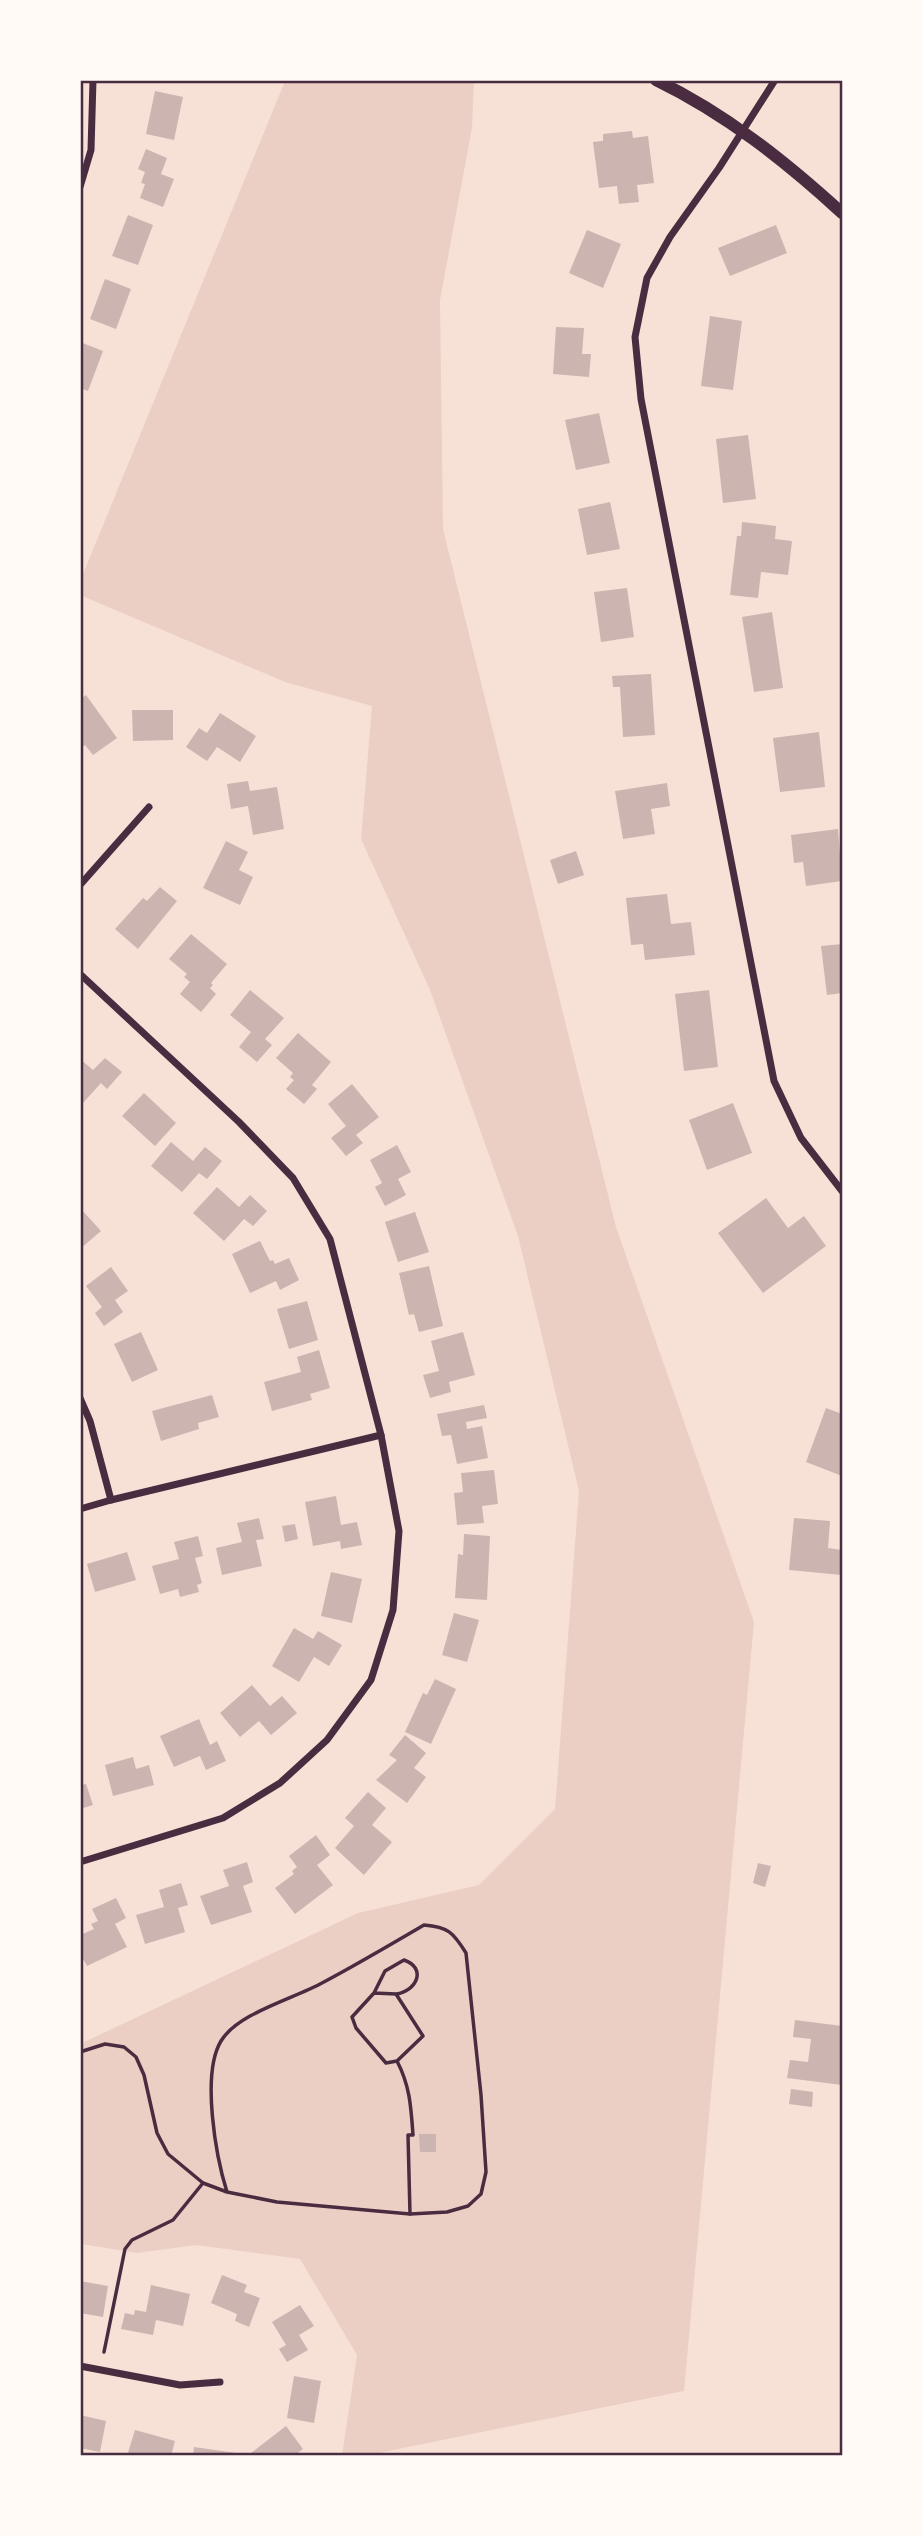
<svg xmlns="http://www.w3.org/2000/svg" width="923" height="2536" viewBox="0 0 923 2536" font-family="Helvetica,sans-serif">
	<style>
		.green { fill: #ebcfc5 }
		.building { fill: #ccb4b1 }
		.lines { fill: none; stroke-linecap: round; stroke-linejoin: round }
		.path { stroke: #4a2c40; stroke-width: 3.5 }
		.minor { stroke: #4a2c40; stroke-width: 7 }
		.tertiary { stroke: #4a2c40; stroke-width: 12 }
		.neatline { fill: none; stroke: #4a2c40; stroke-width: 2.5 }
	</style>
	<rect width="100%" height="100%" fill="#f7e1d7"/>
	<!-- green -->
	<path class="green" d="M285 81H474L472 128 440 300 443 529 616 1227 754 1622 684 2391 369 2455H342L357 2355 300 2259 196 2245 137 2253 81 2244 80 2044 358 1913 479 1885 555 1809 579 1491 518 1236 430 990 361 839 372 706 285 682 80 595 81 579Z"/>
	<!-- building -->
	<g class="building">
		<path d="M155 91 183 97 174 140 146 134Z"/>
		<path d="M632 131 633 138 648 136 654 183 637 185 639 202 619 204 617 186 599 188 593 142 603 141V134Z"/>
		<path d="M146 149 167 158 161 174 174 179 163 207 140 198 145 184 141 183 145 172 138 169Z"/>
		<path d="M128 215 153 225 138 265 112 256Z"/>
		<path d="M776 225 787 253 730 276 718 248Z"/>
		<path d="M587 230 621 244 603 288 569 273Z"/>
		<path d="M105 279 131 289 116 329 90 319Z"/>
		<path d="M710 316 742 321 733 390 701 386Z"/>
		<path d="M556 327 584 328 582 354H591L589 377 553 374Z"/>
		<path d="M80 342 103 351 88 391 80 388Z"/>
		<path d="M599 413 610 463 576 470 565 420Z"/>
		<path d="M748 435 756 499 723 503 716 439Z"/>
		<path d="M610 502 620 549 587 555 578 509Z"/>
		<path d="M742 522 776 526 775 539 792 541 788 575 761 572 758 598 730 595 737 536H741Z"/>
		<path d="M627 588 634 637 601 642 594 592Z"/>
		<path d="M772 612 783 688 754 692 742 617Z"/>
		<path d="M651 674 655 735 623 737 620 687H613L612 676Z"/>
		<path d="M86 695 117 738 93 755 85 745 82 747 80 745V699Z"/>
		<path d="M132 710H173V740L133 741Z"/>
		<path d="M220 713 256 736 240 762 217 747 207 761 186 747 199 728 207 733Z"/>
		<path d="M819 732 825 787 780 792 773 738Z"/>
		<path d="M248 781 250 791 277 787 284 829 253 835 248 806 231 809 227 784Z"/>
		<path d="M667 783 670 806 651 809 655 834 623 839 615 791Z"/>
		<path d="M838 829 842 881 806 886 803 862 794 863 791 835Z"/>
		<path d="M226 841 248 852 239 870 253 877 240 905 203 888Z"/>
		<path d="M576 851 584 875 558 884 550 860Z"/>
		<path d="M160 887 177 901 138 949 115 929 143 898 147 901Z"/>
		<path d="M667 894 671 924 691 922 695 955 645 960 643 944 631 945 626 898Z"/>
		<path d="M191 934 227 964 211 983 213 985 210 988 216 994 201 1012 180 994 190 982 184 977 187 974 169 959Z"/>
		<path d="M842 944V993L827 995 821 946Z"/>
		<path d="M250 990 284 1018 265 1039 272 1045 257 1062 239 1047 251 1032 230 1015Z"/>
		<path d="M709 990 718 1067 684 1071 675 994Z"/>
		<path d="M298 1033 331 1062 312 1085 317 1089 304 1104 286 1089 294 1080 290 1077 293 1073 276 1058Z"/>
		<path d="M105 1058 122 1072 107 1089 101 1083 82 1104 80 1059 93 1070Z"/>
		<path d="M352 1084 379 1117 356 1135 363 1143 346 1156 331 1138 346 1126 328 1104Z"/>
		<path d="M144 1093 176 1123 155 1146 122 1116Z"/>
		<path d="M733 1103 752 1153 707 1170 689 1120Z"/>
		<path d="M171 1142 193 1161 205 1147 222 1161 207 1179 199 1173 182 1192 151 1166Z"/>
		<path d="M397 1145 411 1172 398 1179 406 1195 385 1206 375 1187 382 1183 370 1160Z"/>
		<path d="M217 1187 239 1207 250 1195 267 1211 253 1226 244 1219 224 1241 193 1213Z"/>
		<path d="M766 1198 788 1228 804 1216 826 1246 763 1293 718 1233Z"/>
		<path d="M80 1208 101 1231 80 1249Z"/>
		<path d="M415 1212 429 1252 398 1262 385 1222Z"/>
		<path d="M260 1241 270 1261 273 1260 275 1264 289 1258 299 1280 280 1290 276 1281 250 1293 232 1254Z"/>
		<path d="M429 1266 443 1326 419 1332 414 1314 409 1315 399 1273Z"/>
		<path d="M111 1267 128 1291 115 1300 123 1312 104 1326 95 1313 102 1307 86 1286Z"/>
		<path d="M307 1301 318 1340 289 1349 277 1309Z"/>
		<path d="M141 1332 158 1370 132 1382 114 1344Z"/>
		<path d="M463 1332 475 1375 449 1382 451 1392 430 1398 423 1375 439 1371 431 1341Z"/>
		<path d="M319 1350 330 1388 310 1394 312 1400 272 1411 264 1382 301 1372 297 1357Z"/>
		<path d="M212 1395 219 1417 198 1423 199 1429 161 1441 152 1411Z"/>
		<path d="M484 1405 487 1418 466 1422 467 1429 482 1426 488 1458 457 1464 451 1435 442 1436 437 1414Z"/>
		<path d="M826 1408 842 1414V1476L806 1462Z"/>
		<path d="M494 1470 498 1504 482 1506 484 1523 457 1525 454 1493 463 1492 461 1473Z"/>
		<path d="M336 1496 341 1525 357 1522 362 1545 341 1549 340 1541 313 1546 305 1502Z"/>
		<path d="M259 1518 264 1539 256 1540 262 1566 222 1575 216 1548 242 1542 237 1523Z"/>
		<path d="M794 1518 830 1521 828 1548 842 1550V1575L789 1570Z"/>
		<path d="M295 1524 298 1539 285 1542 282 1526Z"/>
		<path d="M464 1534 490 1536 487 1600 455 1598 458 1554 463 1555Z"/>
		<path d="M198 1536 203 1556 195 1558 202 1583 197 1585 199 1592 180 1597 178 1589 160 1594 152 1566 179 1559 174 1542Z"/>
		<path d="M127 1552 136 1580 95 1592 87 1564Z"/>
		<path d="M331 1572 362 1579 352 1623 321 1616Z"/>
		<path d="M454 1613 479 1620 467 1662 442 1655Z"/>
		<path d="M294 1628 313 1639 318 1631 342 1645 329 1666 314 1657 299 1682 272 1666Z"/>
		<path d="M435 1679 456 1689 431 1744 405 1732 423 1693 427 1695Z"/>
		<path d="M252 1685 270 1706 282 1696 297 1713 271 1735 259 1721 240 1737 220 1713Z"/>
		<path d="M199 1719 210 1745 217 1741 226 1761 206 1770 200 1756 174 1767 160 1736Z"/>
		<path d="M405 1735 426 1753 414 1768 426 1777 407 1803 376 1780 397 1760 389 1755Z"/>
		<path d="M133 1757 136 1769 149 1765 154 1785 113 1796 105 1765Z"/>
		<path d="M86 1784 93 1805 80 1809V1785Z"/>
		<path d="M368 1792 386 1808 372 1825 392 1842 364 1875 335 1848 354 1826 345 1818Z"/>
		<path d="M316 1835 330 1855 317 1865 333 1885 295 1914 275 1888 294 1874 292 1871 297 1867 289 1856Z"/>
		<path d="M247 1862 253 1882 243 1886 252 1912 211 1925 200 1896 229 1886 223 1870Z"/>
		<path d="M758 1863 771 1866 765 1887 753 1883Z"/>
		<path d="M181 1883 188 1905 178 1908 185 1932 145 1944 136 1915 164 1907 159 1890Z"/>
		<path d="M116 1898 126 1918 115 1924 127 1947 87 1966 80 1953V1935L94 1929 91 1924 98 1921 92 1909Z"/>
		<path d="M795 2020 842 2026V2085L787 2078 790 2060 808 2062 811 2039 793 2037Z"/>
		<path d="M791 2089 813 2092 812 2107 789 2104Z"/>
		<path d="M419 2134H436V2152H420Z"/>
		<path d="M222 2275 247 2285 244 2292 260 2298 249 2327 235 2321 237 2314 211 2303Z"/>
		<path d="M80 2281 108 2286 103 2317 80 2313Z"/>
		<path d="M151 2285 190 2294 183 2326 156 2320 153 2335 121 2329 125 2313 134 2315 135 2310 146 2312Z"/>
		<path d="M300 2305 314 2326 299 2335 308 2350 287 2362 279 2349 286 2345 272 2322Z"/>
		<path d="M294 2376 321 2381 314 2423 287 2418Z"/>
		<path d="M80 2415 106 2421 100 2452 80 2448Z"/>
		<path d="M286 2426 303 2449 294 2456H253L251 2453Z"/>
		<path d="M135 2430 175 2441 171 2456H127Z"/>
		<path d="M194 2447 236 2453V2456H193Z"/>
	</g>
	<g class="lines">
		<!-- path -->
		<g class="path">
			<path d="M374 1993 396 1994 423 2036 397 2061 386 2063 356 2028 352 2017 374 1993 385 1971 404 1960C427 1968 417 1991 396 1994"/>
			<path d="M80 2052 105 2044 124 2047 136 2057 144 2075 157 2133 168 2154 203 2183 227 2192 277 2202 410 2214 447 2212 468 2206 481 2194 486 2172 481 2095 466 1953C453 1932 448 1927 424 1925 390 1945 356 1965 322 1983 293 1999 238 2013 221 2041 201 2074 216 2157 227 2192"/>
			<path d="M397 2061C410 2086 411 2107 413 2135H408L410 2214"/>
			<path d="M104 2352 125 2249 132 2240 173 2220 203 2183"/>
		</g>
		<!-- minor -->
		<g class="minor">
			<path d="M775 80 719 168 670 237 647 278 635 337 641 399 774 1081 801 1138 842 1191"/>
			<path d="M80 187 91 150 93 80"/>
			<path d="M80 885 149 807"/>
			<path d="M80 974 239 1122 293 1178 330 1239 381 1435 399 1531 393 1610 371 1680 327 1740 280 1783 223 1818 80 1862"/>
			<path d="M80 1398 90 1421 111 1500"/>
			<path d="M80 1509 111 1500 381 1435"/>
			<path d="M80 2366 180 2385 220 2382"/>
		</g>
		<!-- tertiary -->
		<path class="tertiary" d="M656 80C726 114 785 161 842 213"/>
	</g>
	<!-- border -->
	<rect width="923" height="2536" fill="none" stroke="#fffaf5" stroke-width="164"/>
	<rect x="82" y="82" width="759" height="2372" class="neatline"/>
</svg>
